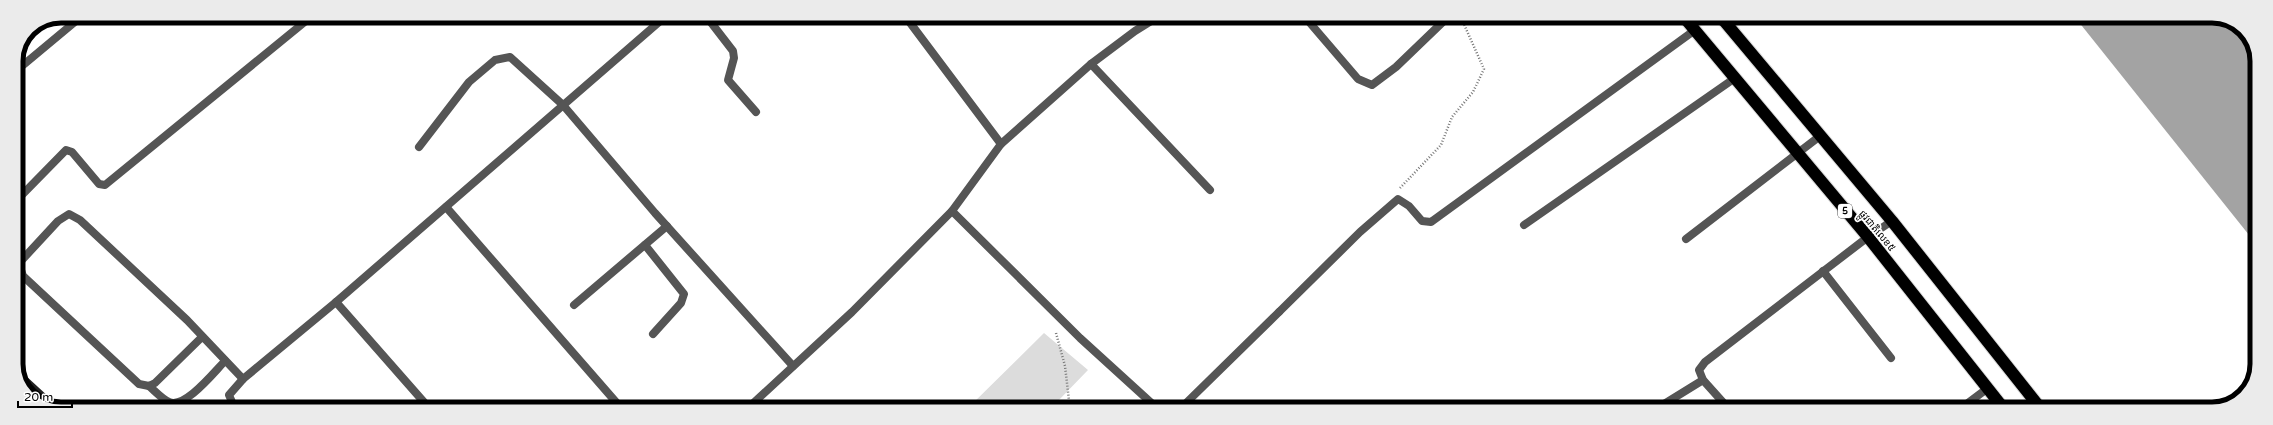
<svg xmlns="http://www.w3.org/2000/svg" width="2273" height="425" viewBox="0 0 2273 425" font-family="'Varela Round','Noto Sans Khmer',sans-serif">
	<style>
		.green { fill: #dcdcdc }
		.water { fill: #a3a3a3 }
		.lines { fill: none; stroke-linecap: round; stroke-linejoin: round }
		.highway-casing { stroke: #dbdbdb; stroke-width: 14 }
		.path { stroke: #777; stroke-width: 2.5; stroke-dasharray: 1 2; stroke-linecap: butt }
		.lane { stroke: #555; stroke-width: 8 }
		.street { stroke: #555; stroke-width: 8 }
		.secondary { stroke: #222; stroke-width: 8 }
		.highway { stroke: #000; stroke-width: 12 }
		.labels { text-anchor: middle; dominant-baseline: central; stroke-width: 3.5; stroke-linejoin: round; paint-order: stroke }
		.shield { fill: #fff; stroke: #4c4c4c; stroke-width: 1 }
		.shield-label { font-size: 9px; font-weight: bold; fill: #000 }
		.street-label { font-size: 10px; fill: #000; stroke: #fff }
		.rim { fill: none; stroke: #000; stroke-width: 5 }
	</style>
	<rect width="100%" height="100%" fill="#fff"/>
	<!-- green -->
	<path class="green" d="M1044 333 1088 370 1058 401 1067 409H967Z"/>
	<!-- water -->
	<path class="water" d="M2074 16H2218L2244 29 2257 55V245Z"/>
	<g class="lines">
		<defs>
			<g id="highway">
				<path d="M1683 16 1868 237 2004 409"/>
				<path d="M1720 16 1892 221 2041 409"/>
			</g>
		</defs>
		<!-- highway casing -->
		<use href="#highway" class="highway-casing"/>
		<!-- path -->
		<g class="path">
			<path d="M1400 188 1441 145 1452 117 1473 92 1484 69 1462 20"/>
			<path d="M1056 333 1065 366 1070 409"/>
		</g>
		<!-- lane -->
		<g class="lane">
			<path d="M1304 16 1358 79 1372 85 1396 67 1449 16"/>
			<path d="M419 147 469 82 495 60 510 57 563 105"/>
			<path d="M1524 225 1735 78"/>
			<path d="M1686 239 1820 136"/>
			<path d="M645 245 684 294 681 303 653 334"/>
			<path d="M1823 271 1891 358"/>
			<path d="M574 305 667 226"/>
			<path d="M1279 312 1360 232 1398 199 1409 206 1422 221 1431 222 1695 30"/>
			<path d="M202 337 155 383 149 386 139 384 23 276 20 267 21 261 58 221 69 214 80 220 187 320 243 379"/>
			<path d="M149 386C155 391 162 399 169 402 185 409 214 372 225 361"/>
			<path d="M1656 409 1703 380"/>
			<path d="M1729 409 1703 380 1699 370 1705 362 1868 237 1892 221"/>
		</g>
		<!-- street -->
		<g class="street">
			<path d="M706 16 733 51 734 58 728 80 756 112"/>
			<path d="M905 16 1001 144"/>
			<path d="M1091 64 1210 190"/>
			<path d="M16 71 82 16"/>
			<path d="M563 105 655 213 793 366"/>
			<path d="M16 201 66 150 72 152 99 184 105 185 312 16"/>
			<path d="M446 207 622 409"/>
			<path d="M952 211 1080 338 1158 409"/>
			<path d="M336 302 430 409"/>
			<path d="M235 409 229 395 243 379 336 302 666 16"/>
			<path d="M747 409 852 312 952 211 1001 144 1091 64 1135 31 1159 16"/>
			<path d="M1180 409 1279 312"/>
			<path d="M1960 409 1988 388"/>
		</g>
		<!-- secondary -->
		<path class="secondary" d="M19 375 56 409"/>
		<!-- highway -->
		<use href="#highway" class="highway"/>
	</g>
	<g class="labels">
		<!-- shield labels -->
		<rect class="shield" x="1838" y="204" width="14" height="14" rx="3"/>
		<g class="shield-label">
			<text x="1845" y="211">5</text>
		</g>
		<!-- street labels -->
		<g class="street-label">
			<text transform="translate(1877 231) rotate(50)">ផ្លូវជាតិលេខ៥</text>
		</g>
	</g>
	<!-- crop -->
	<path d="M0 0H2273V425H0ZM61 23H2212A38 38 0 0 1 2250 61V364A38 38 0 0 1 2212 402H61A38 38 0 0 1 23 364V61A38 38 0 0 1 61 23Z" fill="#ebebeb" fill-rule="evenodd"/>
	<path class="rim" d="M61 23H2212A38 38 0 0 1 2250 61V364A38 38 0 0 1 2212 402H61A38 38 0 0 1 23 364V61A38 38 0 0 1 61 23Z"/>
	<!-- scale -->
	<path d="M18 401v6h54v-6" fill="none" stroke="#000000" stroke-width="2"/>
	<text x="24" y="401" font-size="12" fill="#000000" stroke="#ffffff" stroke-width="3" paint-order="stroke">20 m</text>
</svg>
